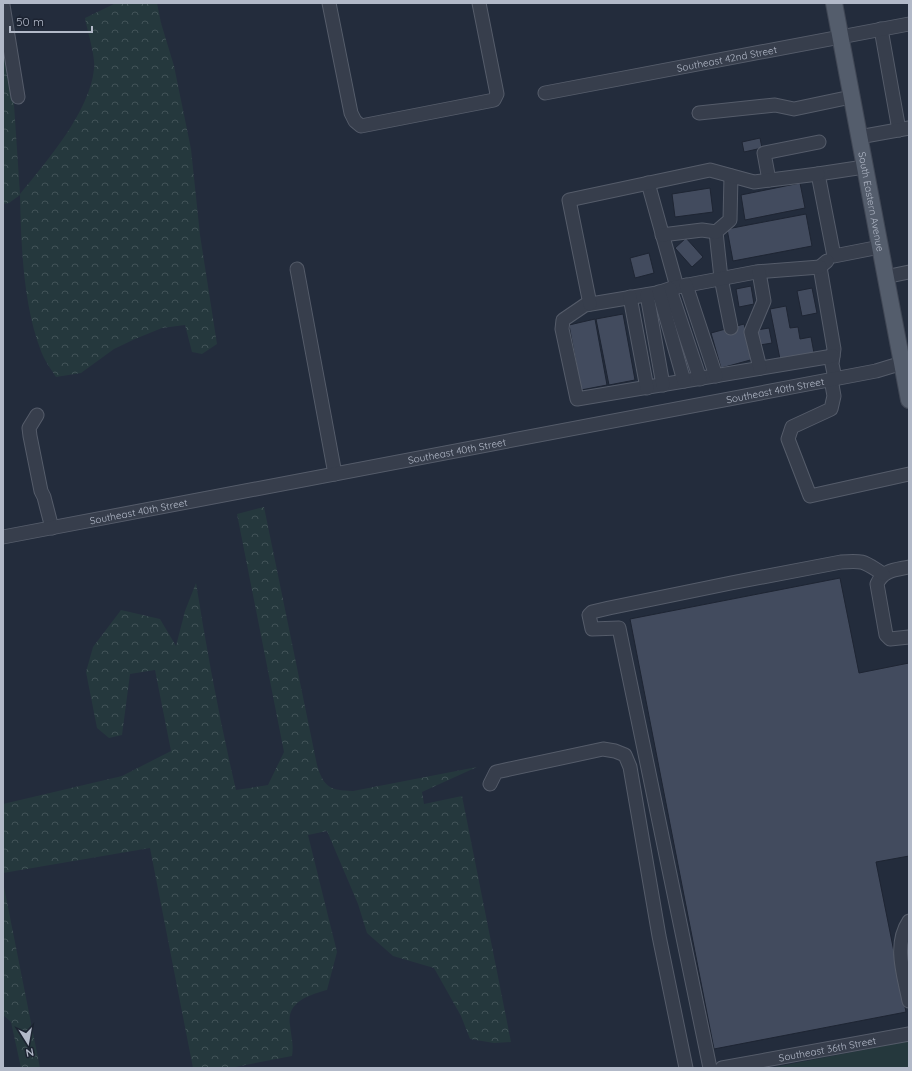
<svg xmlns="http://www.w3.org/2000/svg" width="912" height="1071" viewBox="0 0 912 1071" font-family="Quicksand,sans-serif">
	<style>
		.forest { fill: url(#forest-crowns) }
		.green { fill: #25383d }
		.building { fill: #424b5e; stroke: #1e2533 }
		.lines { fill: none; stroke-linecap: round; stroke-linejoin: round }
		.minor-casing { stroke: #555c6a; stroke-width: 15 }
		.major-casing { stroke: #404755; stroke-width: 18 }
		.minor { stroke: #373e4c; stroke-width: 13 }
		.major { stroke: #545d6c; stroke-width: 16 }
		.labels { text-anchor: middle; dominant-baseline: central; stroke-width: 4; stroke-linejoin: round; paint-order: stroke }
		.street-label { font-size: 10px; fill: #b2b9c8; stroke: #1c2331 }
	</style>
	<defs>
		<pattern id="forest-crowns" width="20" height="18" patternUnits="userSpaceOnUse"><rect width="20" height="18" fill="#25383d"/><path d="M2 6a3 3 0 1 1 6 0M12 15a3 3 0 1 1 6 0" fill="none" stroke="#425358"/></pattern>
	</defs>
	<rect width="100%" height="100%" fill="#232c3c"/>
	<!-- forest -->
	<g class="forest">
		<path d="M116 3H157L161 23 174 66 191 149 200 235 217 344 202 354 192 352 185 325 162 328 135 339 114 349 81 373 56 377C51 369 44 360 41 351 23 305 21 243 20 195L9 203 3 204V38L12 75 20 194C47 161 90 111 94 69 96 57 87 30 85 18Z"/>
		<path d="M264 507 317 765C324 788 330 790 353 791L477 767 422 792 424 804 462 796 511 1042 494 1043 470 1039 461 1016 434 968 393 956 367 933 358 904 327 831 308 835 337 952 327 990C309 995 286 1002 290 1025 291 1036 294 1045 292 1056L230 1068H193L150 848 3 873V804L122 776 171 751 155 670 130 674 122 735 109 738 97 728 86 672 93 647 121 610 160 619 176 646 185 611 196 583C207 652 220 722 236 790L268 785 284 752 237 514Z"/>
		<path d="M3 882 40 1068H21L11 1022 3 1015Z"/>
	</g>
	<!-- green -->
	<path class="green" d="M909 1041V1068H770Z"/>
	<!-- building -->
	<g class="building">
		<path d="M760 138 762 148 744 152 742 142Z"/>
		<path d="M800 183 805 208 745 220 741 195Z"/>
		<path d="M710 188 713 212 675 217 672 194Z"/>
		<path d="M806 214 812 246 733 261 727 229Z"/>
		<path d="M686 238 703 257 692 267 675 248Z"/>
		<path d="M649 253 654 273 635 278 630 258Z"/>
		<path d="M751 286 754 304 739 307 736 289Z"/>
		<path d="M812 288 817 313 802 316 797 291Z"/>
		<path d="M786 306 790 328 798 327 800 339 811 337 814 353 780 359 770 309Z"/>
		<path d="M623 314 635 380 609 385 596 319Z"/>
		<path d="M595 319 607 385 581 390 569 325Z"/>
		<path d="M744 324 754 359 721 368 711 333Z"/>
		<path d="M769 328 772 343 760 345 757 330Z"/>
		<path d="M840 578 859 673 909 663V856L876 862 906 1012 714 1049 630 619Z"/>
	</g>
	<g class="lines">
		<defs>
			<g id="minor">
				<path d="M329 3 351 113 355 121 361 126 494 100 497 94 479 3"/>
				<path d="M3 5 18 97"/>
				<path d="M881 29 899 130"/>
				<path id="s1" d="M545 93 909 24"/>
				<path d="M699 113 775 105 794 109 851 97"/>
				<path d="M859 137 909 128"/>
				<path d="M864 167 818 174 834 256 880 247"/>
				<path d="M769 180 764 153 819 142"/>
				<path d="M648 183 677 287"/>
				<path d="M716 232 721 278 731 328"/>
				<path d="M662 235 702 230 716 232 730 220 731 176"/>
				<path d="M827 261 820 267 834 349 832 364 835 378"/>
				<path d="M820 267 756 272 672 288 657 293 585 305 563 320 562 329 577 399 833 356"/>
				<path d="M297 269 335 474"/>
				<path d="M759 272 764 301 751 332 760 368"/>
				<path d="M885 277 909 272"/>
				<path d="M686 285 716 376"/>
				<path d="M670 289 700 379"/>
				<path d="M659 292 684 381"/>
				<path d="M647 295 663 385"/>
				<path d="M630 297 647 388"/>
				<path d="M590 304 569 200 710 170 754 182 818 174"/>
				<path d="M831 379 834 396 831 409 792 427 788 439 810 496 909 474"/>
				<path d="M37 415 29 428 30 436 41 491 44 497 52 528"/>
				<path id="s2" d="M3 537 876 371 909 361"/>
				<path d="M909 567C895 570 883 570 877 584L886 635 890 639 909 637"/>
				<path d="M490 784 496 772 603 749 615 751 625 755 630 767 659 936 686 1068"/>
				<path d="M909 921C893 945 904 975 909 1001"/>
				<path d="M710 1068 619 628 592 629 589 615 592 612 609 608 731 583 841 562C865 560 864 562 883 574"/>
				<path id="s3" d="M722 1068 909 1034"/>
			</g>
			<g id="major">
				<path id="s4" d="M834 3 909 400"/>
			</g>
		</defs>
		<!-- minor casing -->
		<use href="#minor" class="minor-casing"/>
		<!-- major casing -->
		<use href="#major" class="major-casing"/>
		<!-- minor -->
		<use href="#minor" class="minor"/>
		<!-- major -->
		<use href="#major" class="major"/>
	</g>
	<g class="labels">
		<!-- street labels -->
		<g class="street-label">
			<text stroke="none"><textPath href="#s1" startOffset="185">Southeast 42nd Street</textPath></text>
			<text stroke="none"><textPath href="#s4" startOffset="202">South Eastern Avenue</textPath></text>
			<text stroke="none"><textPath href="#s2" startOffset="786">Southeast 40th Street</textPath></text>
			<text stroke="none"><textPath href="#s2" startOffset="462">Southeast 40th Street</textPath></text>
			<text stroke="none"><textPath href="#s2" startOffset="138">Southeast 40th Street</textPath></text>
			<text stroke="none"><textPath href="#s3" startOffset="107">Southeast 36th Street</textPath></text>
		</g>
	</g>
	<!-- border -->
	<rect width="912" height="1071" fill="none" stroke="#b2b9c8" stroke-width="8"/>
	<!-- north arrow -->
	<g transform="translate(28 1043) rotate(169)" stroke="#1c2331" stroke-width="3" paint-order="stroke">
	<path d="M0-3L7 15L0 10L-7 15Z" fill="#b2b9c8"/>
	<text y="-6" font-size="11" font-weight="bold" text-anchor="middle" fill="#b2b9c8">N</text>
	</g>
	<!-- scale -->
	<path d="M10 26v6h82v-6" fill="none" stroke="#b2b9c8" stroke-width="2"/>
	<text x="16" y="26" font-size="12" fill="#b2b9c8" stroke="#1c2331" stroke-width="3" paint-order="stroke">50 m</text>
</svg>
